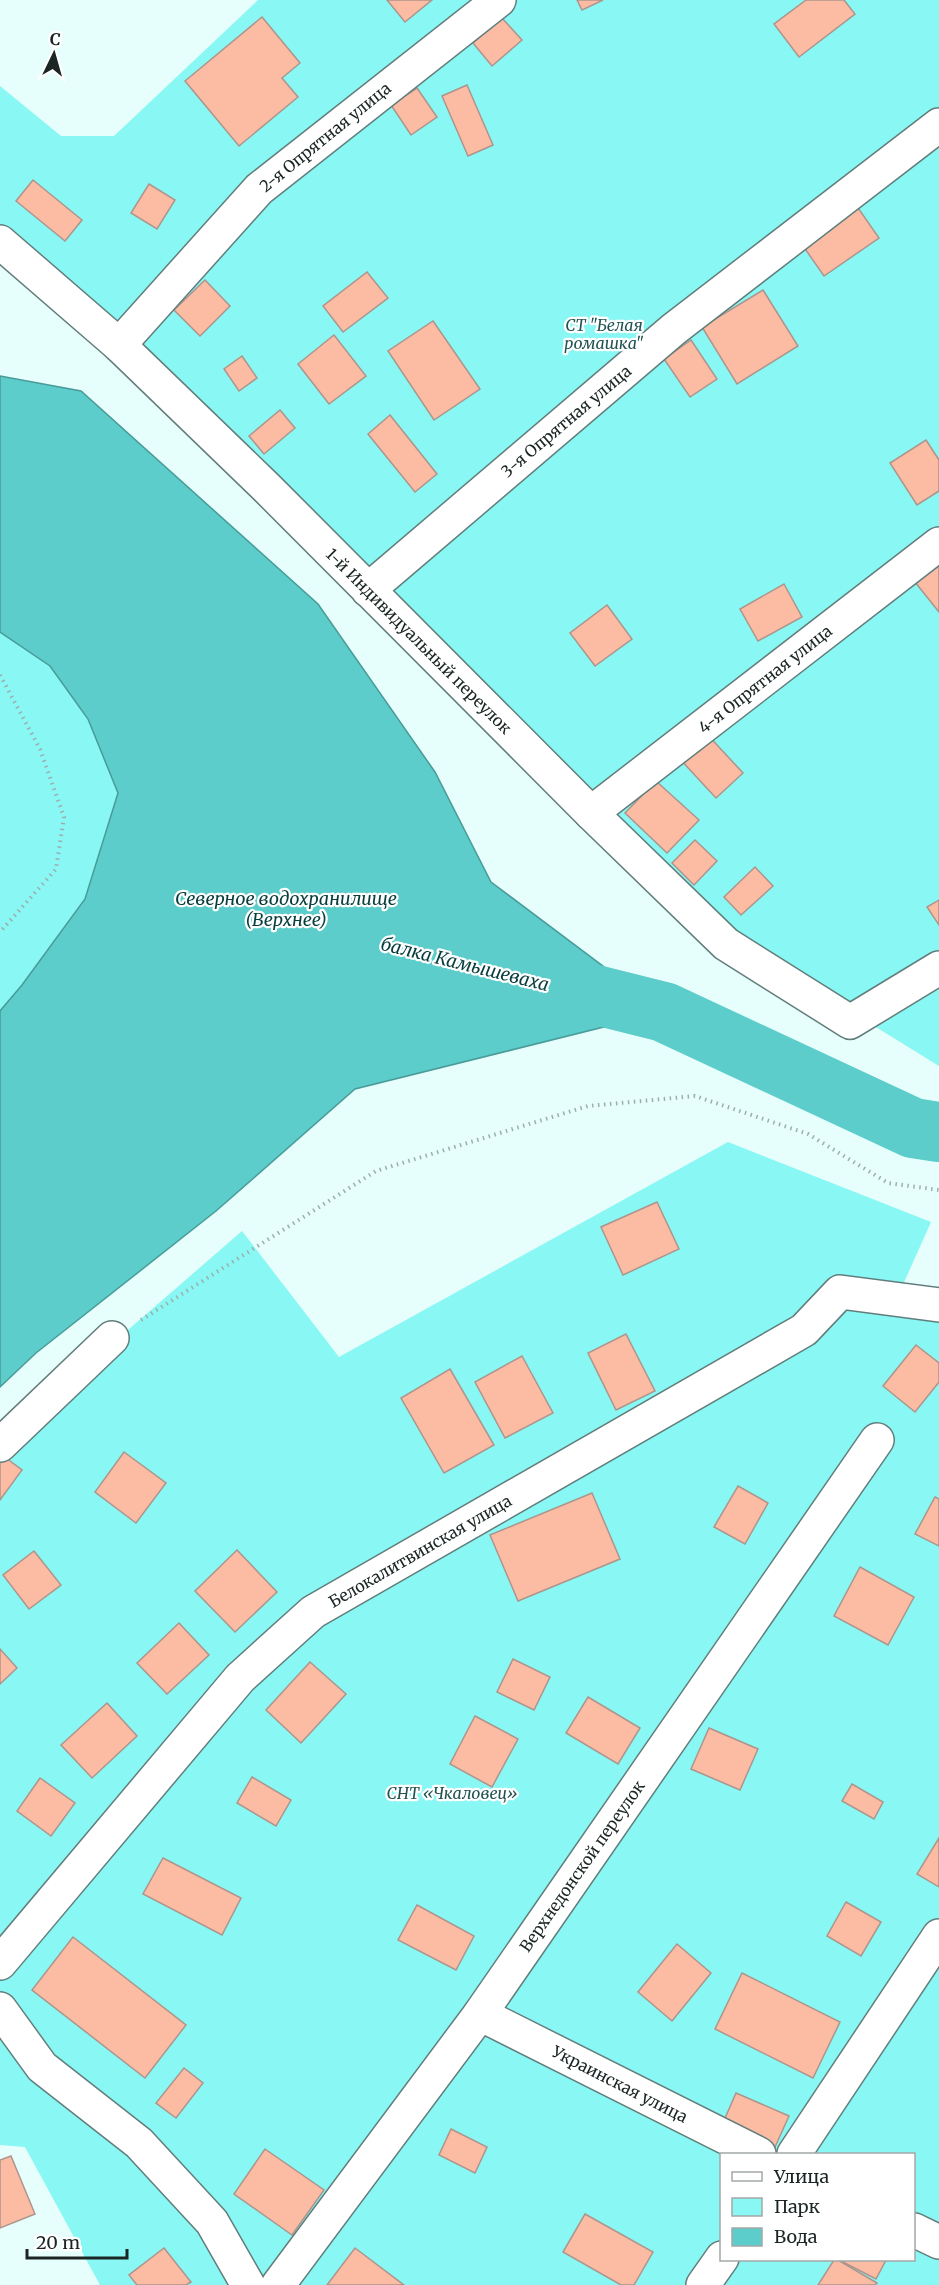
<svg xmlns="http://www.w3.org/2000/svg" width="939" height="2285" viewBox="0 0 939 2285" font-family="Merriweather,serif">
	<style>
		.green { fill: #89f7f3; fill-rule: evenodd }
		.water { fill: #5ccdca; stroke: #489b98; stroke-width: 1.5 }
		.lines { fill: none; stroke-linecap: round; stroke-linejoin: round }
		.river { stroke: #5ccdca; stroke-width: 60 }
		.building { fill: #fcbba3; stroke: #ad958c; stroke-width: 1.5 }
		.minor-casing { stroke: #627e7c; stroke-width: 36 }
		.path { stroke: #9cafae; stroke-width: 4; stroke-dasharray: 1.5 4.5; stroke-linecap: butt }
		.minor { stroke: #fff; stroke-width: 33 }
		.labels { text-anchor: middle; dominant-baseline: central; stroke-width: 4.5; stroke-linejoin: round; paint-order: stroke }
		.street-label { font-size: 16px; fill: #1a2524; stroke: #fff }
		.park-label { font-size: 16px; font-style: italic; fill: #225452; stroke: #fff }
		.water-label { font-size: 18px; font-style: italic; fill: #073e3d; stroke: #fff }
	</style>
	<rect width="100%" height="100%" fill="#e6fefc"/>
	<!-- green -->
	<g class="green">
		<path d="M258 0H939V1066L730 937 0 227V86L61 136H114Z"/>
		<path d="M0 632 50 666 88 719 118 793 85 898 22 985 0 1011Z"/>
		<path d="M728 1142 931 1222 897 1298 939 1301V2285H100L25 2147 0 2145V1441L242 1231 339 1357ZM722 2154H914V2260H722Z"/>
	</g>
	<!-- water -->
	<path class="water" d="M0 376 81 391 318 604 435 772 491 882 664 1012 355 1089 216 1211 36 1353 0 1387V1011L22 985 85 899 118 793 88 719 50 666 0 632Z"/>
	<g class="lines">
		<!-- river -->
		<path class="river" d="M584 992 664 1012 913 1128 939 1132"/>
	</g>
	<!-- building -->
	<g class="building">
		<path d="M387 0H432L405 22Z"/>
		<path d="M577 0H603L582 10Z"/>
		<path d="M806 0H844L855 14 799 57 774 24Z"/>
		<path d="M262 17 300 63 282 78 298 97 239 146 185 81Z"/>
		<path d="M502 18 522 40 492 66 473 43Z"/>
		<path d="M467 85 493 145 468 156 442 96Z"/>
		<path d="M417 88 437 117 411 135 391 105Z"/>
		<path d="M33 180 82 220 65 241 16 201Z"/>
		<path d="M149 184 175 200 157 229 131 213Z"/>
		<path d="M856 205 879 238 824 276 801 243Z"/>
		<path d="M367 272 388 298 343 332 323 306Z"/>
		<path d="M205 280 230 306 200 336 174 310Z"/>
		<path d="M763 290 798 346 737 384 702 327Z"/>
		<path d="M433 321 480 389 434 420 388 351Z"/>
		<path d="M334 335 366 376 329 404 298 364Z"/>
		<path d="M691 340 717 379 690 397 664 359Z"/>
		<path d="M242 356 257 378 239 391 224 369Z"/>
		<path d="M280 410 295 428 264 454 249 436Z"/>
		<path d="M390 415 437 474 415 492 368 434Z"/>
		<path d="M926 440 939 460V491L917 505 890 463Z"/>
		<path d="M939 563V612L915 582Z"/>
		<path d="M784 584 802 617 758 641 740 609Z"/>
		<path d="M607 605 632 639 595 666 570 633Z"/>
		<path d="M705 732 743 773 716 798 678 757Z"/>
		<path d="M656 781 699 820 667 853 625 813Z"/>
		<path d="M695 840 717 861 694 885 672 863Z"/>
		<path d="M755 867 773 886 741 915 724 897Z"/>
		<path d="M939 900V925L927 907Z"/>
		<path d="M657 1202 679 1249 623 1275 601 1227Z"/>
		<path d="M626 1334 655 1391 616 1410 588 1353Z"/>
		<path d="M916 1345 939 1363V1382L915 1412 883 1386Z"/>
		<path d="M522 1356 553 1413 505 1438 475 1382Z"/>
		<path d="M450 1369 494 1445 444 1473 401 1398Z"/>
		<path d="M124 1452 166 1483 136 1523 95 1492Z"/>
		<path d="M2 1455 22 1470 0 1500V1458Z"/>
		<path d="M738 1486 768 1503 745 1544 714 1527Z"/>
		<path d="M592 1493 620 1559 518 1601 490 1535Z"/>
		<path d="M935 1497 939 1499V1546L915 1534Z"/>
		<path d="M237 1550 277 1592 235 1632 195 1591Z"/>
		<path d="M34 1551 61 1585 29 1609 3 1575Z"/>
		<path d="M860 1567 914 1597 888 1645 834 1616Z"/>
		<path d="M179 1623 209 1655 167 1694 137 1663Z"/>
		<path d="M0 1649 17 1668 0 1684Z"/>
		<path d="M513 1659 550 1677 534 1710 497 1692Z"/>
		<path d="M310 1662 346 1694 301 1743 266 1710Z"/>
		<path d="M588 1697 640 1728 618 1764 566 1733Z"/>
		<path d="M107 1703 137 1736 92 1778 61 1745Z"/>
		<path d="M475 1716 518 1739 492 1787 450 1764Z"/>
		<path d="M709 1728 758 1749 740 1790 691 1769Z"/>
		<path d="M252 1777 291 1800 276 1826 237 1803Z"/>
		<path d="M40 1778 75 1803 51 1836 17 1811Z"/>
		<path d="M852 1784 883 1802 874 1819 842 1801Z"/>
		<path d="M939 1838V1887L917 1874Z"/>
		<path d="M163 1858 241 1898 222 1935 143 1894Z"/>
		<path d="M846 1902 881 1922 861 1956 827 1936Z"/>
		<path d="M417 1905 474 1936 456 1970 398 1940Z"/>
		<path d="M73 1937 186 2025 145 2078 32 1990Z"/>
		<path d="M677 1944 711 1973 672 2021 638 1992Z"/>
		<path d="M742 1973 840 2022 813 2078 715 2029Z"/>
		<path d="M184 2068 203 2083 176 2118 156 2103Z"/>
		<path d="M736 2093 789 2116 775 2147 722 2125Z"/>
		<path d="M451 2129 487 2147 475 2173 439 2155Z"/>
		<path d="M265 2149 324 2190 292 2235 234 2194Z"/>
		<path d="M11 2156 35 2214 0 2228V2160Z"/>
		<path d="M585 2214 653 2252 634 2285H621L563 2252Z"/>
		<path d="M164 2248 191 2282 186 2285H137L129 2275Z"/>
		<path d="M355 2248 404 2285H327Z"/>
		<path d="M834 2260H838L877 2283 875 2285H818Z"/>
		<path d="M839 2260H886L876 2279Z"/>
	</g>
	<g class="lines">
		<defs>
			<g id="minor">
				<path d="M0 242 119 345 267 488 591 813 726 944 850 1022 939 968"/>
				<path d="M119 345 259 189 499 0"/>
				<path d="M368 590 674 329 939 125"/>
				<path d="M591 813 939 544"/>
				<path d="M0 1445 112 1338"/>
				<path d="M0 1963 240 1678 313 1612 804 1330 840 1292 939 1305"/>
				<path d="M0 2009 42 2067 139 2143 212 2222 248 2285"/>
				<path d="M480 2014 759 2154"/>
				<path d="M794 2154 939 1936"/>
				<path d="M914 2230 939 2242"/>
				<path d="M278 2285 480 2014 877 1440"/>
				<path d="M703 2285 722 2258"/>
			</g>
		</defs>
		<!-- minor casing -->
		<use href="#minor" class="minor-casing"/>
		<!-- path -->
		<g class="path">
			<path d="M0 675 40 749 64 817 56 869 0 932"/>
			<path d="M141 1320 376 1171 588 1106 695 1096 808 1134 888 1183 939 1190"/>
		</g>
		<!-- minor -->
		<use href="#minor" class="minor"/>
	</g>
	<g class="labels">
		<!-- street labels -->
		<g class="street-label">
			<text transform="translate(325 137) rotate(-39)">2-я Опрятная улица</text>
			<text transform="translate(566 421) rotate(-40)">3-я Опрятная улица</text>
			<text transform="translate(419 641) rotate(45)">1-й Индивидуальный переулок</text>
			<text transform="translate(765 679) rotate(-38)">4-я Опрятная улица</text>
			<text transform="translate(420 1551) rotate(-30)">Белокалитвинская улица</text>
			<text transform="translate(582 1866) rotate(-55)">Верхнедонской переулок</text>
			<text transform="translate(620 2084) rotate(27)">Украинская улица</text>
		</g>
		<!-- park labels -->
		<g class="park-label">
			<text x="604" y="325">СТ "Белая<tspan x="604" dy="18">ромашка"</tspan></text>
			<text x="452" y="1793">СНТ «Чкаловец»</text>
		</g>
		<!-- water labels -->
		<g class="water-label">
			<text x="286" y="898">Северное водохранилище<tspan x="286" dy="21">(Верхнее)</tspan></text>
			<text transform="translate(465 964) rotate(14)">балка Камышеваха</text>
		</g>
	</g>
	<!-- legend -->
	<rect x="720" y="2153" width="195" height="108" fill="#ffffff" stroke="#a3a8a7" stroke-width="1.5"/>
	<rect x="732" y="2172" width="30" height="9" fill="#ffffff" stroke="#a3a8a7" stroke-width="1.5"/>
	<text x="774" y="2183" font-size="18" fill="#1a2524">Улица</text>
	<rect x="732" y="2198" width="30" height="18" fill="#89f7f3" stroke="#a3a8a7" stroke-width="1.5"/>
	<text x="774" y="2213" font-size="18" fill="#1a2524">Парк</text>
	<rect x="732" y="2228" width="30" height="18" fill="#5ccdca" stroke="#a3a8a7" stroke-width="1.5"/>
	<text x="774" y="2243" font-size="18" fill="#1a2524">Вода</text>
	<!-- north arrow -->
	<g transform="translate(54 54) rotate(5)" stroke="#ffffff" stroke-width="4.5" paint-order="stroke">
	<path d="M0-4.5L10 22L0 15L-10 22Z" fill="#1a2524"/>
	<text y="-9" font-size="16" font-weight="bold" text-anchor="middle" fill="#1a2524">С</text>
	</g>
	<!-- scale -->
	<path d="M27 2249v9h100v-9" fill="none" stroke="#1a2524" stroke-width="3"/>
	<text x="36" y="2249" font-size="18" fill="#1a2524" stroke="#ffffff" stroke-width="4.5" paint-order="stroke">20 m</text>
</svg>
